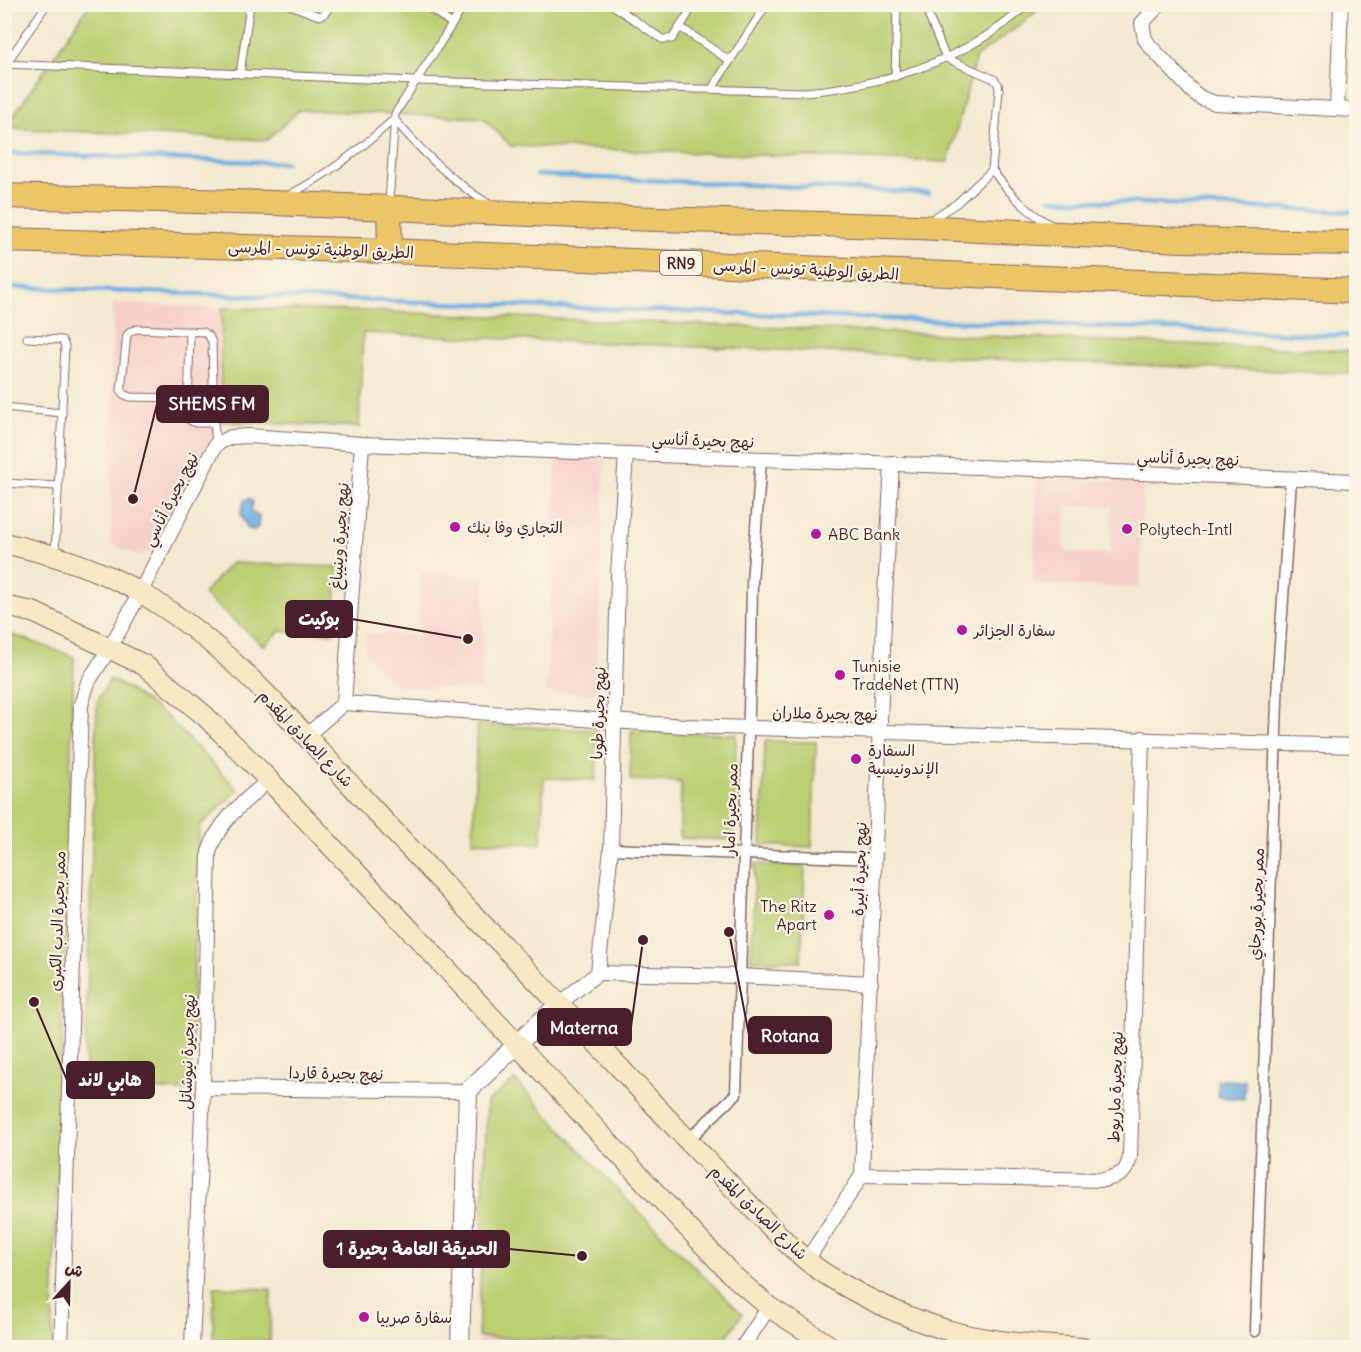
<svg xmlns="http://www.w3.org/2000/svg" width="1361" height="1352" viewBox="0 0 1361 1352" font-family="Delius,'Playpen Sans Arabic',sans-serif">
	<style>
		.built { fill: #f7d0c9; fill-rule: evenodd }
		.green { fill: #bbcf73; stroke: #82774f; stroke-width: 1.5 }
		.water { fill: #6eaee1; stroke: #5c6686; stroke-width: 1.5 }
		.lines { fill: none; stroke-linecap: round; stroke-linejoin: round }
		.stream { stroke: #6eaee1; stroke-width: 4.5 }
		.service-casing { stroke: #856665; stroke-width: 9 }
		.pedestrian-casing { stroke: #856665; stroke-width: 13 }
		.minor-casing { stroke: #856665; stroke-width: 16 }
		.tertiary-casing { stroke: #856665; stroke-width: 20 }
		.secondary-casing { stroke: #856665; stroke-width: 22 }
		.trunk-casing { stroke: #856665; stroke-width: 26 }
		.service { stroke: #fff; stroke-width: 7 }
		.pedestrian { stroke: #fff; stroke-width: 10 }
		.minor { stroke: #fff; stroke-width: 14 }
		.tertiary { stroke: #fff; stroke-width: 18 }
		.secondary { stroke: #f8e8c3; stroke-width: 20 }
		.trunk { stroke: #edc569; stroke-width: 24 }
		.poi-dot { fill: #b5179e; stroke: #fcf5e5; stroke-width: 2 }
		.labels { text-anchor: middle; dominant-baseline: central; stroke-width: 4.5; stroke-linejoin: round; paint-order: stroke }
		.shield { fill: #fcf5e5; stroke: #7f5f63; stroke-width: 1.5 }
		.shield-label { font-size: 15px; font-weight: bold; fill: #4a1f2b }
		.street-label { font-size: 16px; fill: #4a1f2b; stroke: #fcf5e5 }
		.poi-label { font-size: 16px; fill: #4a1f2b; stroke: #fcf5e5; text-anchor: start }
		.leader { fill: none; stroke: #4a1f2b; stroke-width: 2 }
		.callout-dot { fill: #4a1f2b; stroke: #fcf5e5; stroke-width: 2 }
		.callout { fill: #4a1f2b; stroke: #4a1f2b; stroke-width: 2 }
		.callout-label { font-size: 18px; text-anchor: middle; font-weight: bold; fill: #fff }
	</style>
	<rect width="100%" height="100%" fill="#fcf5e5"/>
	<filter id="ink" filterUnits="userSpaceOnUse"><feTurbulence type="fractalNoise" baseFrequency=".0167" numOctaves="2"/><feDisplacementMap in="SourceGraphic" scale="12" xChannelSelector="R" yChannelSelector="G"/><feConvolveMatrix kernelMatrix="1 2 1 2 8 2 1 2 1" color-interpolation-filters="sRGB"/></filter>
	<filter id="wash" filterUnits="userSpaceOnUse"><feTurbulence type="fractalNoise" baseFrequency=".008" numOctaves="4" result="noise"/><feDisplacementMap in="SourceGraphic" scale="24" xChannelSelector="R" yChannelSelector="G"/><feGaussianBlur stdDeviation="1.35" result="paint"/><feColorMatrix in="noise" values="0 0 0 0 0 0 0 0 0 0 0 0 0 0 0 0 0 1.4 0 .05"/><feComposite in="paint" operator="in"/></filter>
	<g filter="url(#wash)">
		<rect width="100%" height="100%" fill="#f3ead1"/>
		<!-- built -->
		<g class="built">
			<path d="M113 303 222 308 220 421 149 552 139 556 111 544Z"/>
			<path d="M556 457 605 459 596 694 546 692Z"/>
			<path d="M1037 478 1143 482 1140 588 1033 584ZM1066 505 1112 506 1110 554 1064 552Z"/>
			<path d="M421 573 485 576 481 690 395 686 365 653 366 633 418 635Z"/>
			<path d="M478 1337 597 1344 693 1347 478 1348Z"/>
		</g>
		<!-- green -->
		<g class="green">
			<path d="M89 5H1043L1028 19 976 57 948 162 511 146 483 118 299 110 267 140 5 128Z"/>
			<path d="M222 308 364 311 1356 351V374L363 333 359 427 220 421Z"/>
			<path d="M231 563 337 567 334 633 280 631 264 646 203 594Z"/>
			<path d="M5 633 22 638 74 657 52 1347H5Z"/>
			<path d="M110 679 128 689 166 716 238 790 199 827 190 1091 84 1087 97 702Z"/>
			<path d="M477 725 598 730 596 780 544 778 541 844 473 841Z"/>
			<path d="M631 731 736 734 733 840 680 838 681 782 630 780Z"/>
			<path d="M765 741 816 742 812 847 761 845Z"/>
			<path d="M755 864 805 866 801 962 751 960Z"/>
			<path d="M515 1080 625 1198 742 1314 720 1347 478 1337 487 1102Z"/>
			<path d="M214 1287 271 1289 270 1342 213 1340Z"/>
		</g>
		<!-- water -->
		<g class="water">
			<path d="M249 498 253 502 251 511 259 517 258 527 254 530 248 529 241 515 244 501Z"/>
			<path d="M1218 1080 1245 1081 1244 1099 1218 1097Z"/>
		</g>
		<g class="lines">
			<!-- stream -->
			<g class="stream">
				<path d="M4 153 286 163"/>
				<path d="M536 175 929 193"/>
				<path d="M1050 199 1356 212"/>
				<path d="M4 287 1356 336"/>
			</g>
		</g>
	</g>
	<g filter="url(#ink)">
		<g class="lines">
			<defs>
				<g id="service">
					<path d="M287 4 319 16 324 14 332 4"/>
					<path d="M424 4 452 24"/>
					<path d="M611 4 662 39H672L687 16 689 12 686 4"/>
					<path d="M929 17 946 58 994 79 998 84 999 90 992 170 957 203 932 219"/>
					<path d="M680 27 730 61"/>
					<path d="M4 64 416 81 804 92C885 85 966 61 1028 4"/>
					<path d="M6 64 47 4"/>
					<path d="M240 74 250 4"/>
					<path d="M895 77 897 9"/>
					<path d="M711 90 767 4"/>
					<path d="M992 170C1008 192 1027 212 1051 225"/>
					<path d="M289 195C328 175 362 148 394 119 422 152 452 182 489 204"/>
					<path d="M389 203 395 114 465 4"/>
					<path d="M190 331 188 419 195 423H214"/>
					<path d="M27 338 62 340 65 346 55 555"/>
					<path d="M188 398 130 397 123 394 121 390 127 335 131 331 137 329 204 332 209 336 212 342 214 423 216 444"/>
					<path d="M4 407 62 413"/>
					<path d="M4 483 58 486"/>
				</g>
				<g id="pedestrian">
					<path d="M611 849 876 859"/>
					<path d="M687 1141 736 1094 751 650 752 583 761 459"/>
					<path d="M1255 1331 1278 673 1291 479"/>
				</g>
				<g id="minor">
					<path d="M1160 4 1142 23 1145 39 1149 45 1193 92 1201 98 1215 103 1356 110"/>
					<path d="M1337 109 1341 4"/>
					<path d="M626 454 618 575 611 849 598 973 740 976 871 983"/>
					<path d="M344 703 362 444"/>
					<path d="M306 736 344 703 685 726 1356 746"/>
					<path d="M560 1003 598 973"/>
					<path d="M203 1088 468 1091"/>
					<path d="M862 1175 1104 1180C1121 1175 1126 1174 1130 1157L1142 738"/>
					<path d="M807 1260 862 1175 885 596 892 463"/>
					<path d="M61 1348 81 705 88 682 110 648 140 593 216 444 231 437 249 436 362 444 1356 481"/>
					<path d="M192 1348 203 1088 209 852C219 820 245 801 269 780"/>
					<path d="M742 1348 769 1307"/>
				</g>
				<path id="tertiary" d="M460 1348 468 1091 560 1003"/>
				<g id="secondary">
					<path d="M4 543C52 554 98 568 141 593 227 643 293 722 360 795 449 892 543 985 633 1082 669 1121 706 1160 743 1198 770 1226 797 1257 830 1277 869 1301 914 1321 957 1333 998 1343 1040 1345 1082 1348"/>
					<path d="M4 606 33 612 144 665 205 716 269 780 415 935 731 1274 769 1307 833 1348"/>
				</g>
				<g id="trunk">
					<path d="M4 196 273 203 626 218 917 227 1182 240 1356 243"/>
					<path d="M389 208 390 251"/>
					<path d="M4 240 390 251 1356 291"/>
				</g>
			</defs>
			<!-- service casing -->
			<use href="#service" class="service-casing"/>
			<!-- pedestrian casing -->
			<use href="#pedestrian" class="pedestrian-casing"/>
			<!-- minor casing -->
			<use href="#minor" class="minor-casing"/>
			<!-- tertiary casing -->
			<use href="#tertiary" class="tertiary-casing"/>
			<!-- secondary casing -->
			<use href="#secondary" class="secondary-casing"/>
			<!-- trunk casing -->
			<use href="#trunk" class="trunk-casing"/>
			<!-- service -->
			<use href="#service" class="service"/>
			<!-- pedestrian -->
			<use href="#pedestrian" class="pedestrian"/>
			<!-- minor -->
			<use href="#minor" class="minor"/>
			<!-- tertiary -->
			<use href="#tertiary" class="tertiary"/>
			<!-- secondary -->
			<use href="#secondary" class="secondary"/>
			<!-- trunk -->
			<use href="#trunk" class="trunk"/>
		</g>
	</g>
	<!-- markers -->
	<g class="poi-dot">
		<circle cx="455" cy="527" r="6"/>
		<circle cx="1127" cy="529" r="6"/>
		<circle cx="816" cy="534" r="6"/>
		<circle cx="962" cy="630" r="6"/>
		<circle cx="840" cy="675" r="6"/>
		<circle cx="856" cy="759" r="6"/>
		<circle cx="829" cy="915" r="6"/>
		<circle cx="364" cy="1317" r="6"/>
	</g>
	<g class="labels">
		<!-- shield labels -->
		<rect class="shield" x="660" y="251" width="42" height="24" rx="4.5"/>
		<g class="shield-label">
			<text x="681" y="263">RN9</text>
		</g>
		<!-- street labels -->
		<g class="street-label">
			<text transform="translate(321 249) rotate(2)">الطريق الوطنية تونس - المرسى</text>
			<text transform="translate(806 269) rotate(3)">الطريق الوطنية تونس - المرسى</text>
			<text transform="translate(703 440) rotate(2)">نهج بحيرة أناسي</text>
			<text transform="translate(1188 458) rotate(2)">نهج بحيرة أناسي</text>
			<text transform="translate(170 499) rotate(-63)">نهج بحيرة أناسي</text>
			<text transform="translate(339 536) rotate(-86)">نهج بحيرة وينيباغ</text>
			<text transform="translate(598 713) rotate(-88)">نهج بحيرة طوبا</text>
			<text transform="translate(825 713) rotate(1)">نهج بحيرة ملاران</text>
			<text transform="translate(306 738) rotate(46)">شارع الصادق المقدم</text>
			<text transform="translate(730 809) rotate(-88)">ممر بحيرة امار</text>
			<text transform="translate(859 869) rotate(-88)">نهج بحيرة أبيرة</text>
			<text transform="translate(1256 904) rotate(-88)">ممر بحيرة بورجاي</text>
			<text transform="translate(57 921) rotate(-88)">ممر بحيرة الدب الكبرى</text>
			<text transform="translate(187 1052) rotate(-88)">نهج بحيرة نيوشاتل</text>
			<text transform="translate(336 1073) rotate(1)">نهج بحيرة قاردا</text>
			<text transform="translate(1115 1087) rotate(-88)">نهج بحيرة ماريوط</text>
			<text transform="translate(759 1212) rotate(44)">شارع الصادق المقدم</text>
		</g>
		<!-- poi labels -->
		<g class="poi-label">
			<text x="467" y="527">التجاري وفا بنك</text>
			<text x="1139" y="529">Polytech-Intl</text>
			<text x="828" y="534">ABC Bank</text>
			<text x="974" y="630">سفارة الجزائر</text>
			<text x="852" y="666">Tunisie<tspan x="852" dy="18">TradeNet (TTN)</tspan></text>
			<text x="868" y="750">السفارة<tspan x="868" dy="18">الإندونيسية</tspan></text>
			<text x="817" y="906" text-anchor="end">The Ritz<tspan x="817" dy="18">Apart</tspan></text>
			<text x="376" y="1317">سفارة صربيا</text>
		</g>
	</g>
	<!-- callouts -->
	<path class="leader" d="M133 499L157 404M468 639L352 619M643 940L631 1027M729 932L749 1035M34 1002L67 1080M582 1256L509 1249"/>
	<g class="callout-dot">
		<circle cx="133" cy="499" r="6"/>
		<circle cx="468" cy="639" r="6"/>
		<circle cx="643" cy="940" r="6"/>
		<circle cx="729" cy="932" r="6"/>
		<circle cx="34" cy="1002" r="6"/>
		<circle cx="582" cy="1256" r="6"/>
	</g>
	<g class="callout">
		<rect x="157" y="386" width="111" height="36" rx="6"/>
		<rect x="286" y="601" width="66" height="36" rx="6"/>
		<rect x="538" y="1009" width="93" height="36" rx="6"/>
		<rect x="749" y="1017" width="82" height="36" rx="6"/>
		<rect x="67" y="1062" width="87" height="36" rx="6"/>
		<rect x="324" y="1231" width="185" height="36" rx="6"/>
	</g>
	<g class="callout-label">
		<text x="212" y="410">SHEMS FM</text>
		<text x="319" y="625">بوكيت</text>
		<text x="584" y="1034">Materna</text>
		<text x="790" y="1042">Rotana</text>
		<text x="110" y="1086">هابي لاند</text>
		<text x="417" y="1255">الحديقة العامة بحيرة 1</text>
	</g>
	<!-- margin -->
	<rect width="1361" height="1352" fill="none" stroke="#fcf5e5" stroke-width="24"/>
	<!-- north arrow -->
	<g transform="translate(69 1283) rotate(22)" stroke="#fcf5e5" stroke-width="4.5" paint-order="stroke">
	<path d="M0-4.5L10 22L0 15L-10 22Z" fill="#4a1f2b"/>
	<text y="-9" font-size="16" font-weight="bold" text-anchor="middle" fill="#4a1f2b">ش</text>
	</g>
</svg>
